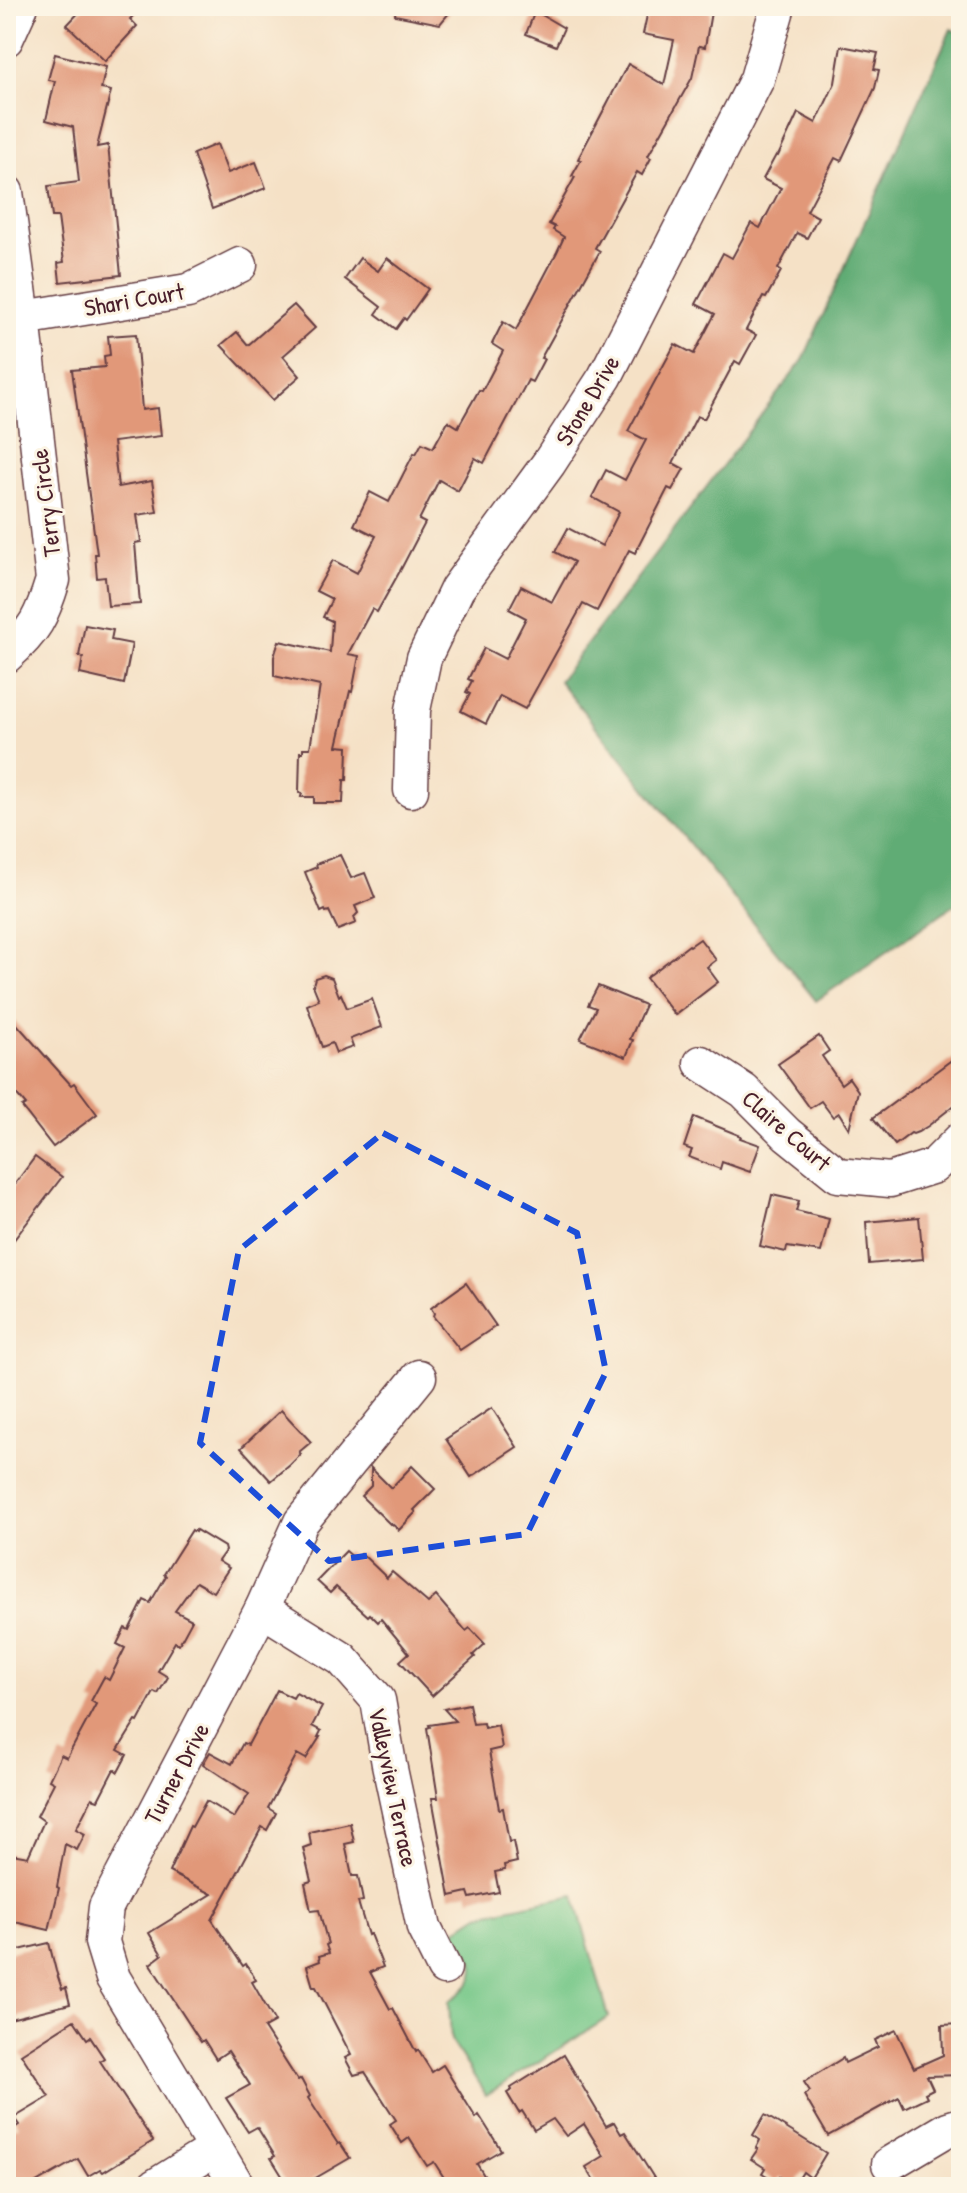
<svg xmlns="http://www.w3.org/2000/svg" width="967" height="2193" viewBox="0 0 967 2193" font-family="'Patrick Hand',sans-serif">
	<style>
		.green { fill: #76c788; stroke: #60735a; stroke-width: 2 }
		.forest { fill: #60ac74; stroke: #556650; stroke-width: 2 }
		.building { fill: #e19879 }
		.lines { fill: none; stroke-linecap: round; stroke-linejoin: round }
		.minor-casing { stroke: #643c42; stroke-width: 37 }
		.minor { stroke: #fff; stroke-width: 34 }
		.marked { fill: none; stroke: #1d4ed8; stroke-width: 6; stroke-dasharray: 16 10; stroke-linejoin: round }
		.labels { text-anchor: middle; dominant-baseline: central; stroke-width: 6; stroke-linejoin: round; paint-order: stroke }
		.street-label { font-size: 24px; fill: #4a1f2b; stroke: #fcf5e5 }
	</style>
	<rect width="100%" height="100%" fill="#fcf5e5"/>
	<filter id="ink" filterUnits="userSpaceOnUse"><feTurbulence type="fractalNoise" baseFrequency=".0125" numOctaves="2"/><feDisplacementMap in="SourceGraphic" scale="16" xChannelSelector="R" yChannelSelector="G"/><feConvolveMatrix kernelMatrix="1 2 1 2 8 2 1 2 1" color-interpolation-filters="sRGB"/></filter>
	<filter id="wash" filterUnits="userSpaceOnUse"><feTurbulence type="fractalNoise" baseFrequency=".006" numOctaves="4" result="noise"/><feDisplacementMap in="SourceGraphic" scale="32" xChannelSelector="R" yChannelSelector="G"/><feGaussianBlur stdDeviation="1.8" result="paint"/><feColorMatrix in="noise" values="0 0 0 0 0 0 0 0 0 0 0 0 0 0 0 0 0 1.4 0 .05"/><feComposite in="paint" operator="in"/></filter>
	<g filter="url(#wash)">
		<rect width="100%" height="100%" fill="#f5e1c6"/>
		<!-- green -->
		<path class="green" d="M574 1895 609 2017 486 2095 451 2040 449 2001C483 1980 481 1957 450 1934L479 1915Z"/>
		<!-- forest -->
		<path class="forest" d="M951 29 961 34V900L816 1001 559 681 803 360Z"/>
		<g id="blocks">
			<!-- building -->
			<g class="building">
				<path d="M85 6H142L130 19 137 26 105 61 67 25Z"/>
				<path d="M396 6H455L440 24 395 15Z"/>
				<path d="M649 6H685L711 12 705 47 699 46 692 78 648 156 651 158 642 175 637 172 595 248 600 251 541 358 544 359 532 382 528 380 484 463 475 458 458 491 439 480 419 520 425 523 400 571 377 612 372 609 348 654 359 656 352 692 350 691 337 746 348 747 347 780H344L343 803H314V797H301L302 793 299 792 300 752H303V748H310L320 686 274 676V657L279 641 330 652 332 621 323 617 332 599 316 591 333 560 357 573 376 536 354 525 370 492 389 502 414 453 416 454 422 443 433 448 448 421 458 427 479 390 482 391 503 351 492 344 503 322 516 330 557 252 564 237 553 230 555 227 549 224 575 177 572 176 581 160 578 159 628 64 664 85 674 40 643 34Z"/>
				<path d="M535 11 564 28 556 46 526 34Z"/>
				<path d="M841 46 878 53 874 69 879 70 875 88 841 161 835 158 807 211 818 217 807 238 797 233 778 269 781 271 766 298 763 297 746 330 756 335 740 364 735 361 704 419 697 416 673 463 684 469 672 490 668 488 635 553 629 550 597 611 583 604 525 709 500 696 486 724 461 711 470 694 466 692 472 681 468 679 484 648 505 659 526 618 509 609 521 586 552 602 574 562 555 552 568 528 602 546 619 512 592 497 606 470 625 480 646 440 628 431 675 344 694 354 715 314 696 304 723 253 732 258 751 223 760 228 781 188 763 179 776 155 778 156 798 113 816 123 835 83Z"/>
				<path d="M55 54 106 67 101 89 111 91 97 147 108 145 121 275 60 282 58 263 64 262 58 217H52L48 186 79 182 73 127 46 120 55 81 48 80Z"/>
				<path d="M217 144 228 173 256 162 266 188 212 209 193 154Z"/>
				<path d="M360 258 378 271 387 258 428 289 406 320 404 318 396 329 376 314 381 307 345 279Z"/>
				<path d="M294 305 315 328 283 356 300 376 273 400 221 345 237 332 248 345Z"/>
				<path d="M136 334 142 410 158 408 161 436 113 442 118 487 152 481 157 512 137 515 141 542 135 543 140 604 108 606 105 577 97 578 95 554H97L72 370 105 367 104 356 110 355 108 336Z"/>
				<path d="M85 625 113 630 111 640 132 644 124 684 80 674 83 657 79 656Z"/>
				<path d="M340 855 351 878 365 873 375 898 355 906 358 913 354 917 356 923 338 930 329 911 326 912 325 910 321 912 305 872 317 867 316 864Z"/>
				<path d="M700 939 716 960 707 967 718 982 675 1015 646 978 689 945 690 946Z"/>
				<path d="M324 975 332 978 339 996 341 994 347 1008 372 999 382 1027 350 1039 353 1047 336 1053 332 1043 322 1047 307 1005 319 1000 313 985 315 978Z"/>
				<path d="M598 986 645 1005 630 1039 633 1040 626 1057 580 1039 596 1008 588 1005Z"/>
				<path d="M6 1012 63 1076 71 1085 74 1083 97 1114 53 1147 22 1107 26 1105 6 1082Z"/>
				<path d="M819 1036 829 1051 822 1056 841 1084 849 1078 858 1091 849 1129 839 1113 833 1117 821 1101 810 1108 778 1064Z"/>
				<path d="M961 1053V1100L928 1126 918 1132 913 1134 911 1133 895 1145 873 1118Z"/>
				<path d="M694 1117 741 1136 740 1138 760 1145 750 1172 722 1162 720 1169 689 1157 692 1150 684 1147Z"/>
				<path d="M35 1157 62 1177 6 1250V1196Z"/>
				<path d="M772 1195 799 1201 796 1211 829 1219 821 1252 787 1247 786 1252 760 1246Z"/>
				<path d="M919 1217 923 1259 869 1264 866 1222Z"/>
				<path d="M466 1283 496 1326 460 1350 433 1316 434 1313 431 1308Z"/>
				<path d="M492 1408 517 1447 471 1477 446 1439Z"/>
				<path d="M281 1410 311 1442 299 1452 301 1454 290 1465 271 1481 241 1448Z"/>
				<path d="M412 1466 435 1489 414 1510 416 1512 399 1530 391 1523 390 1524 361 1496 371 1486V1468L391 1488Z"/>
				<path d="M192 1530 195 1532 196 1530 224 1547 225 1551 218 1561 229 1568 213 1592 196 1582 175 1611 192 1620 179 1644 175 1642 158 1671 168 1677 158 1694 154 1692 138 1722 136 1721 118 1750 127 1755 118 1772 114 1769 98 1800 92 1798 76 1829 85 1834 77 1850 65 1844 57 1887 59 1888 49 1930 6 1920V1853L28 1857 44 1821 37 1816 54 1783 49 1780 61 1755 67 1758 96 1704 91 1701 104 1677 109 1680 125 1648 117 1644 125 1628 129 1630 144 1600 150 1603 166 1576 164 1574Z"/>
				<path d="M346 1551 355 1559 361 1553 387 1578 392 1572 428 1603 436 1596 466 1631 470 1628 485 1644 473 1655 475 1657 432 1696 400 1661 409 1653 381 1619 378 1622 370 1614 368 1616 336 1587 330 1593 317 1581Z"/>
				<path d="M277 1690 293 1698 296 1693 322 1707 312 1726 321 1731 318 1737H320L306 1759 297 1754 268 1808 276 1813 267 1830 262 1827 212 1920 243 1966 246 1964 256 1980 252 1982 275 2022 264 2028 298 2081 301 2079 310 2096 308 2098 338 2144 340 2143 350 2158 300 2187H289L271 2158 275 2156 257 2127 248 2132 226 2098 250 2085 228 2051 216 2059 204 2040 201 2042 150 1964 162 1955 149 1933 212 1894 169 1872 190 1826 192 1827 206 1801 234 1818 249 1794 203 1764 210 1752 232 1764 243 1743 248 1745Z"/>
				<path d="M469 1704 473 1724 483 1723 484 1728 498 1725 502 1748 489 1751 499 1809 503 1808 509 1842 513 1841 517 1862 504 1865 505 1870 495 1872 499 1892 470 1898 468 1892 450 1896 432 1798H438L427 1728 430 1727 429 1725 455 1721 444 1709Z"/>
				<path d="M350 1823 354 1842 345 1844 352 1876H358L363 1901 358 1902 368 1935 370 1934 383 1967 370 1972 390 2009 393 2008 416 2052 418 2050 432 2072 443 2065 476 2118 479 2115 501 2150 477 2164 491 2187H450L434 2162 427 2166 409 2138 402 2143 390 2124 396 2120 365 2072 354 2075 345 2058 351 2055 316 1987H313L307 1966 320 1961 319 1956 329 1953 326 1945 328 1944 319 1910 311 1911 305 1883 311 1881 303 1848 311 1845 309 1832Z"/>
				<path d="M49 1943 56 1971 62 1989 66 1988 70 2004 6 2020V1953Z"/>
				<path d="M74 2020 87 2039 90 2037 104 2058 100 2061 153 2141 103 2172 100 2169 88 2176 78 2159 29 2187H6V2133L19 2125 14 2118 49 2097 21 2054Z"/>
				<path d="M961 2024V2075L927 2076 933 2089 925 2093 927 2097 904 2108 899 2097 828 2136 804 2095 810 2091 804 2082 843 2058 845 2063 878 2047 875 2040 896 2030 914 2068 943 2055 942 2025Z"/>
				<path d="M564 2055 606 2126 614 2122 621 2134 625 2132 654 2178 652 2181 643 2187H598L586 2167 604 2156 584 2124 566 2136 553 2119 534 2130 522 2111 519 2113 507 2093 512 2090 511 2088Z"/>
				<path d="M765 2115 826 2153 811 2178 803 2172 794 2186 780 2177 777 2182 762 2173 765 2168 751 2159 758 2149 756 2148 760 2140 753 2135Z"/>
			</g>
		</g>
	</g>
	<g filter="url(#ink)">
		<use href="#blocks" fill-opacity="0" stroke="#643c42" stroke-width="2"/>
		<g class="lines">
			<defs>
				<g id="minor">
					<path d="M6 39 21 6"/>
					<path d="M6 192 23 318 53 580C42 616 35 631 6 656"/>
					<path d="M23 318 188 291 240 265"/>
					<path d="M411 790 413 710 424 658 457 589 549 463 605 377 757 79 778 6"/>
					<path d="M701 1063 744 1091 787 1134 838 1175 890 1180 934 1166 961 1139"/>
					<path d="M262 1609 342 1659 378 1700 389 1764 424 1928 444 1968"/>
					<path d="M889 2164 948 2129 961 2125"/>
					<path d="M154 2187 215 2149"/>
					<path d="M238 2187 113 1978 102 1942 106 1907 262 1609 301 1522 419 1377"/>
				</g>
			</defs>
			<!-- minor casing -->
			<use href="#minor" class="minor-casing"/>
			<!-- minor -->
			<use href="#minor" class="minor"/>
		</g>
	</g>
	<!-- marked area -->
	<path class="marked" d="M383 1133 577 1233 606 1372 527 1534 329 1561 200 1443 239 1250Z"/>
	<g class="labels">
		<!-- street labels -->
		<g class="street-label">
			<text transform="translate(134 299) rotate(-10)">Shari Court</text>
			<text transform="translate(587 400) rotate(-59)">Stone Drive</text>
			<text transform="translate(45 503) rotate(-97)">Terry Circle</text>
			<text transform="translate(787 1130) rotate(41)">Claire Court</text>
			<text transform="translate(176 1773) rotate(-62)">Turner Drive</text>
			<text transform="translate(394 1787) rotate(78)">Valleyview Terrace</text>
		</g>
	</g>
	<!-- margin -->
	<rect width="967" height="2193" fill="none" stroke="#fcf5e5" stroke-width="32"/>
</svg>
